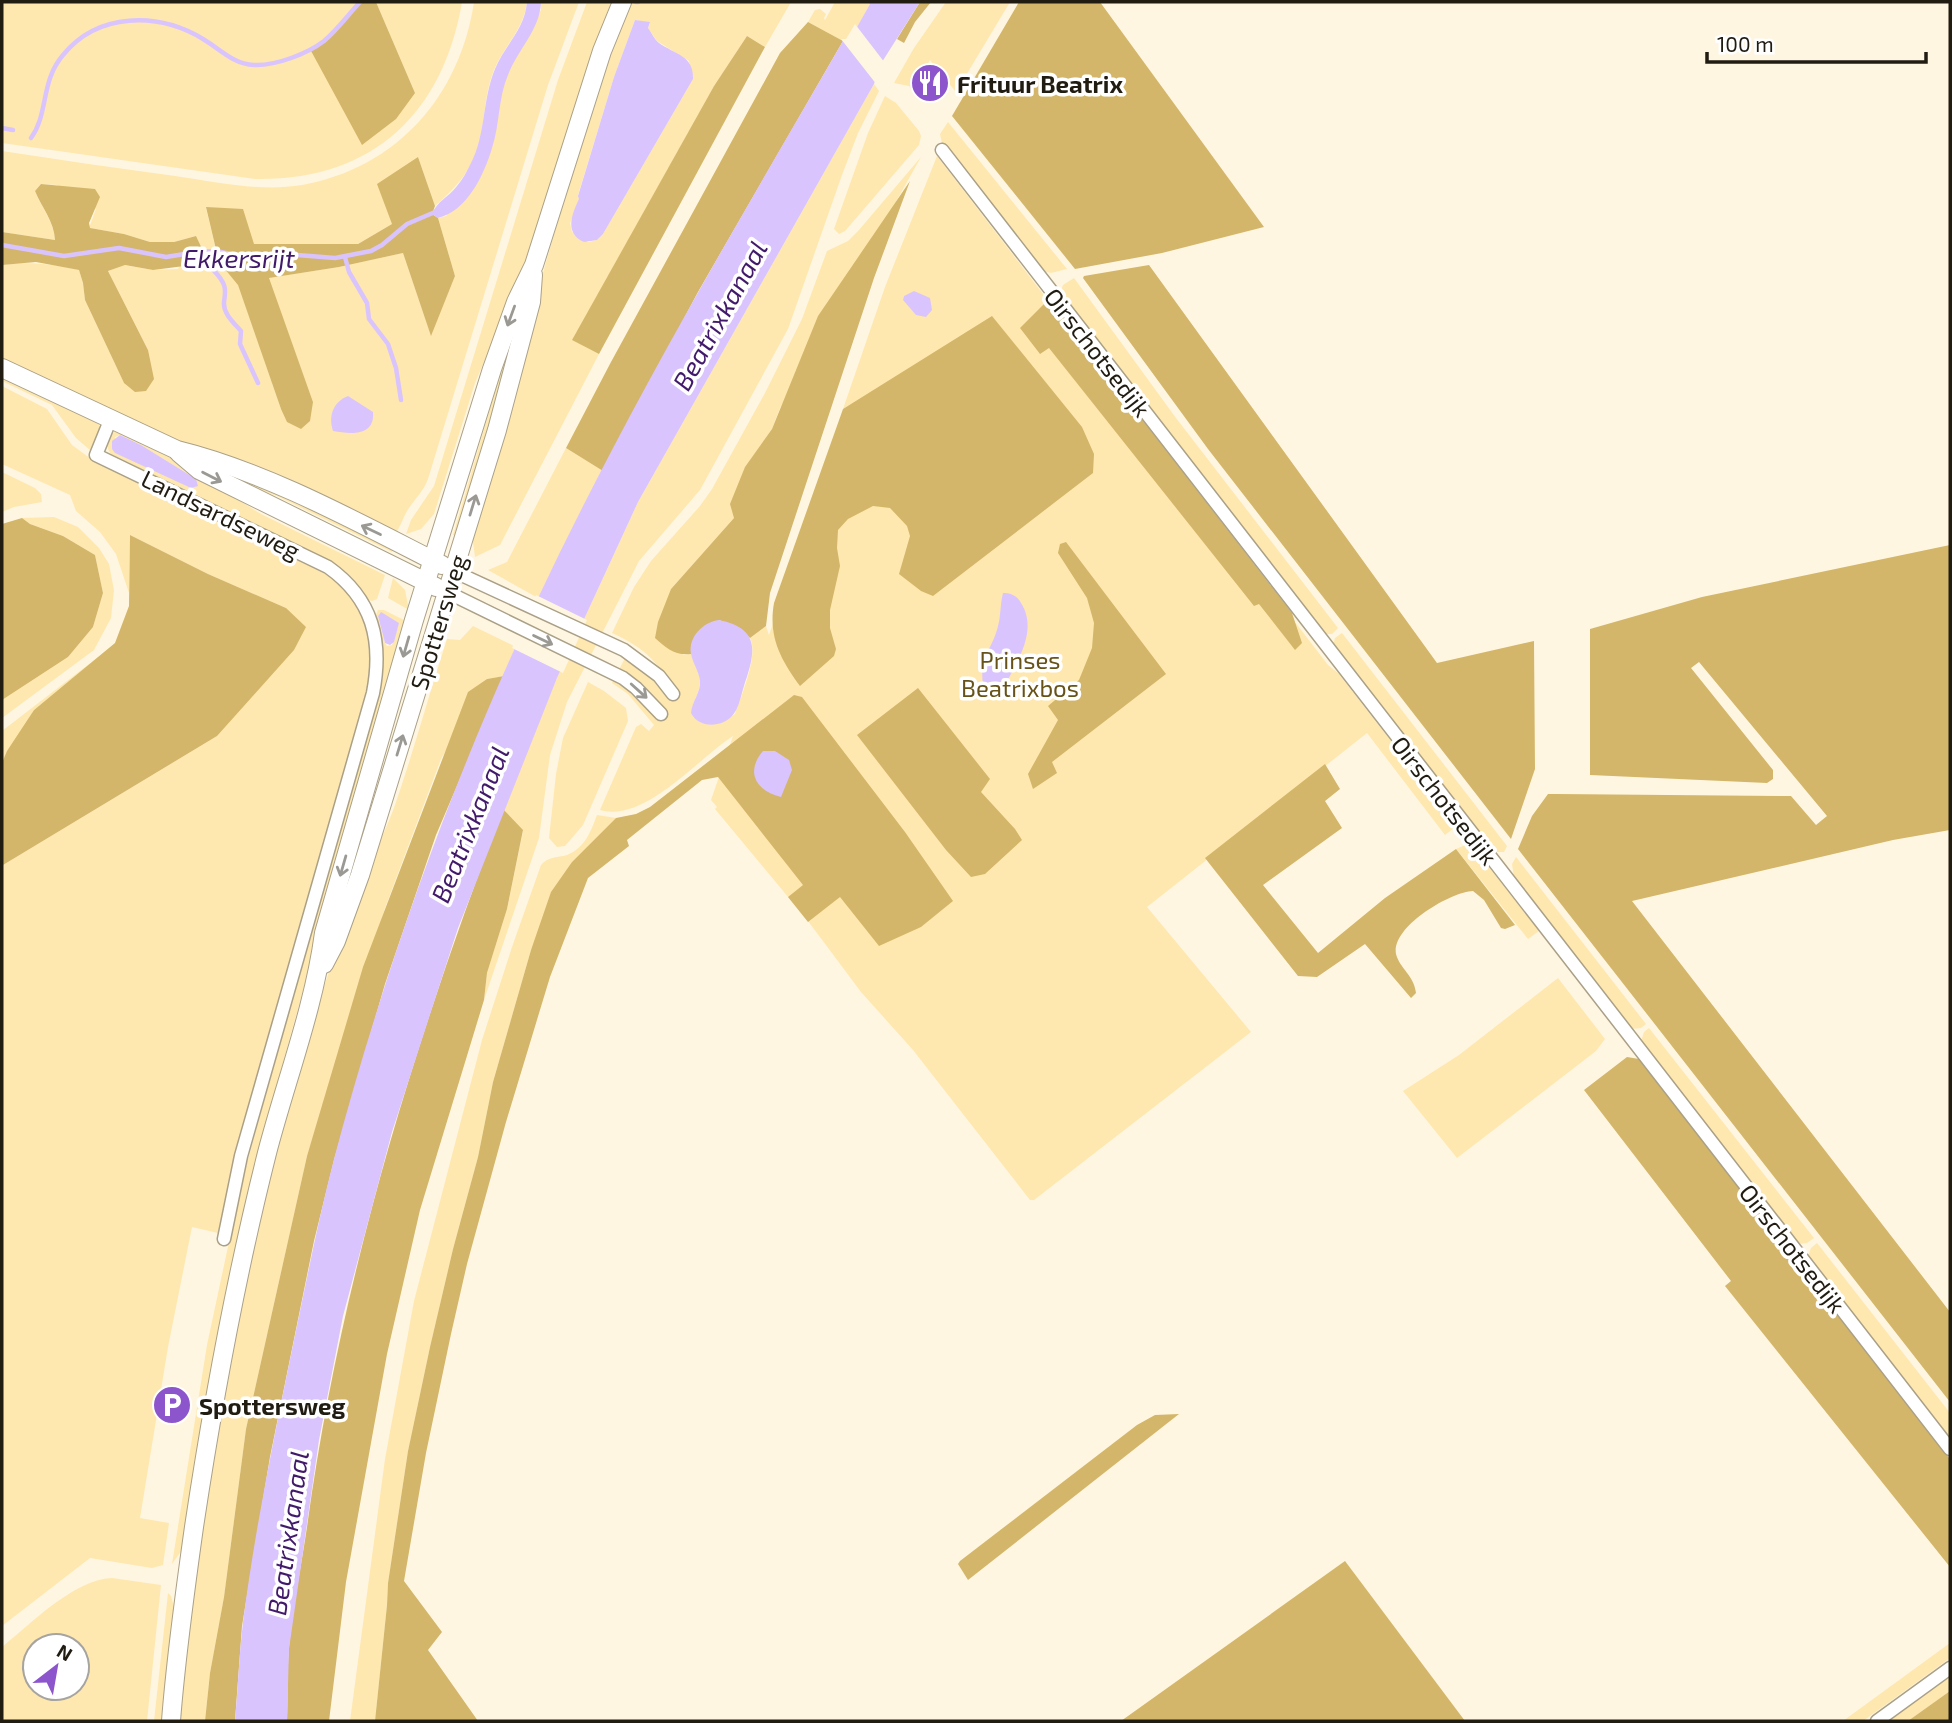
<svg xmlns="http://www.w3.org/2000/svg" width="1952" height="1723" viewBox="0 0 1952 1723" font-family="'Exo 2',sans-serif">
	<style>
		.green { fill: #fee8af; fill-rule: evenodd }
		.forest { fill: #d3b669 }
		.water { fill: #dac4fd }
		.pier { fill: #fff6e1 }
		.lines { fill: none; stroke-linecap: round; stroke-linejoin: round }
		.stream { stroke: #dac4fd; stroke-width: 4.5 }
		.street-casing { stroke: #aaa087; stroke-width: 15 }
		.secondary-casing { stroke: #aaa087; stroke-width: 20 }
		.street { stroke: #fff; stroke-width: 12 }
		.secondary { stroke: #fff; stroke-width: 18 }
		.oneway { stroke: #9b9994 }
		.labels { text-anchor: middle; dominant-baseline: central; stroke-width: 7; stroke-linejoin: round; paint-order: stroke }
		.poi-label { font-size: 24px; font-weight: bold; fill: #201c12; stroke: #fff; text-anchor: start }
		.street-label { font-size: 24px; fill: #201c12; stroke: #fff }
		.park-label { font-size: 24px; fill: #675319; stroke: #fff }
		.water-label { font-size: 26px; font-style: italic; fill: #421a6a; stroke: #fff }
	</style>
	<rect width="100%" height="100%" fill="#fff6e1"/>
	<!-- green -->
	<g class="green">
		<path d="M2 2H360L324 41 310 50 415 93 376 2H462C443 114 372 181 255 179L2 143Z"/>
		<path d="M474 2H527C524 29 504 46 494 70 483 97 486 123 477 150 470 173 453 190 435 206L418 157 392 224 358 244H253L206 208 219 262 238 284 281 409 313 402 268 278 339 267 403 253 431 335 455 276 438 218 446 216 498 117 502 90 509 70 541 10V2H579L548 85 428 479C424 490 416 498 409 508 403 516 401 527 395 534L181 442 2 361V265C29 261 53 264 79 270L83 283 85 300 124 383 148 350 108 271 124 265 153 270 178 269 196 236 174 242H150L124 234 89 228 96 209 57 185 41 184 35 191C42 208 54 222 55 240L2 232V151C60 160 117 168 175 176 216 182 260 192 302 185 397 168 460 96 474 2Z"/>
		<path d="M587 2H611L593 49 525 266 475 383 434 514 421 529 406 534 411 520 434 486 558 80Z"/>
		<path d="M630 2H791L765 47 747 36 714 86 573 340 599 354 500 545 475 557 472 534C507 405 540 276 580 148 596 99 610 50 630 2ZM635 20 650 23 648 28 657 41 689 61 693 79 603 234 597 240 588 242 572 232 570 223 580 200 578 195 614 77Z"/>
		<path d="M835 2H867L870 4 848 44 808 22 815 10 820 9 826 14 824 18 825 20Z"/>
		<path d="M946 2H1010L956 92 930 60 912 90 909 86 894 83 914 48Z"/>
		<path d="M874 84 879 91 858 133 842 175 788 329 700 490 639 561 567 702 550 755 539 838 484 1000 487 973 507 909 523 831 503 809 557 678 638 502Z"/>
		<path d="M885 96 896 103 919 131 921 136 919 145 845 231 839 234 834 229 868 133Z"/>
		<path d="M948 122 1067 269 1051 273 1043 271 942 143 940 134Z"/>
		<path d="M937 156 1328 665 1338 673 1454 822V828L1445 835 1367 733 1147 907 1251 1032 1034 1200H1030L913 1050 861 992 808 921 715 809 717 807 711 800 733 736C697 759 645 823 600 810L636 727 641 724 649 731 654 725 628 694 612 683 625 658 677 693C655 660 648 650 612 633L634 587 651 561 700 506 712 489 765 393 802 319 827 251 848 241 859 230 921 157 780 408 772 429 745 468 734 518 671 589 683 655 691 654C694 663 700 672 700 682 700 695 689 704 693 717 709 730 720 723 735 714 741 696 759 655 750 638L766 626 769 635 850 405 843 409 885 287Z"/>
		<path d="M1074 278 1176 418 1338 628 1332 634H1324L1060 293 1063 285Z"/>
		<path d="M527 300 458 536 453 535 519 310Z"/>
		<path d="M2 376 98 421 100 429 90 450 76 438 52 405 2 381Z"/>
		<path d="M2 386 47 409 72 445 87 456 313 565C362 595 381 636 366 692L247 1113 218 1233 192 1227 168 1347 140 1518 169 1523 163 1565 152 1568 90 1558 2 1626V863L3 865 217 736 286 608 208 574 130 535 129 593 116 554 100 532 76 511 70 495 2 464Z"/>
		<path d="M116 431 149 444 261 514 385 575 377 599 372 601 368 600 346 573 320 556 111 454C104 446 108 436 116 431ZM120 435 141 445 196 479 115 453V437Z"/>
		<path d="M566 448 603 471 538 598 488 570 507 562Z"/>
		<path d="M201 460 394 546 392 552 277 496 221 476Z"/>
		<path d="M2 472 35 488 41 494 42 502 14 507 2 512Z"/>
		<path d="M54 517 78 527 99 548 109 564 114 590 111 618 94 650 2 718V700L68 657 93 627 103 593 95 555 63 536 30 524 22 518Z"/>
		<path d="M393 578 405 590 409 610 388 598Z"/>
		<path d="M378 610H384L406 621 260 1145 216 1346 182 1550 172 1564 207 1345 242 1181 382 677 383 647 376 615ZM380 613 399 623 392 645 387 646 385 643 378 616Z"/>
		<path d="M473 626 516 647 504 676 487 679 441 759 385 908 307 1156 246 1429 224 1597 210 1673 205 1721H179C202 1491 242 1264 306 1042 323 985 345 928 367 872 375 850 387 828 395 805 414 750 429 694 447 639L460 640Z"/>
		<path d="M1342 633 1507 846 1504 852H1493L1333 645 1335 638Z"/>
		<path d="M115 644 34 710 2 763V731Z"/>
		<path d="M588 682 604 691 626 708 628 721 583 825 565 846 557 847 549 838 556 774 563 738Z"/>
		<path d="M597 815 616 818 572 862 531 950 493 1082 478 1157 453 1249 430 1347 408 1451 388 1583 387 1605 375 1721H350L385 1459 414 1301 482 1040 512 947 541 865C549 856 557 858 567 855 585 848 591 831 597 815Z"/>
		<path d="M1470 843 1539 931 1528 939 1456 849Z"/>
		<path d="M1516 857 1646 1024 1641 1028 1631 1029 1514 877 1512 864Z"/>
		<path d="M1558 978 1605 1039 1596 1051 1457 1158 1403 1091 1459 1055Z"/>
		<path d="M1649 1028 1814 1238 1807 1243 1799 1244 1641 1041 1644 1032Z"/>
		<path d="M1817 1243 1950 1413V1438L1808 1256 1811 1248Z"/>
		<path d="M112 1578 161 1585 147 1721H2V1647C32 1623 73 1580 112 1578ZM35 1646H77V1688H35Z"/>
		<path d="M168 1593 171 1596 174 1607 163 1721H154Z"/>
		<path d="M1950 1643V1658L1863 1721H1843Z"/>
		<path d="M1950 1676V1691L1908 1721H1888Z"/>
	</g>
	<!-- forest -->
	<g class="forest">
		<path d="M360 2H376L415 93 396 119 362 145 310 49 324 41Z"/>
		<path d="M920 2H931L915 22 904 43 897 39Z"/>
		<path d="M1019 2H1100L1264 227 1162 253 1075 269 952 116Z"/>
		<path d="M808 22 843 41 698 292 603 471 566 448 611 362 780 53Z"/>
		<path d="M747 36 765 47 599 354 572 340 714 86Z"/>
		<path d="M418 157 435 206 432 214 438 218 455 276 431 336 403 253 339 267 269 278 313 402 310 421 301 429 287 422 281 409 238 285 219 262 206 207 243 209 254 244H358L392 224 377 184Z"/>
		<path d="M910 181 874 278 770 593 766 626 750 638 741 629 719 620 691 645V654C675 656 666 648 655 638L658 622 671 589 734 518 730 504 745 467 772 429 818 316Z"/>
		<path d="M41 184 95 189 100 197 89 223 90 228 124 234 150 242H174L196 236 203 251 200 264 153 270 125 265 108 271 148 350 154 379 146 391 135 392 124 383 85 300 83 283 79 270 36 262 2 265V232L55 240C54 221 42 208 35 191Z"/>
		<path d="M1149 265 1437 663 1534 641 1535 769 1511 839 1208 449 1083 278 1084 276Z"/>
		<path d="M1049 299 1292 613 1302 643 1295 650 1259 604 1254 606 1049 348 1040 354 1020 328Z"/>
		<path d="M992 316 1082 427 1094 454 1093 473 933 596 921 591 899 574 910 536 907 526 890 508 873 506 848 519 838 530 837 548 840 566 830 610V628L836 649 834 656 800 686C781 660 768 637 774 603L843 409Z"/>
		<path d="M22 518 30 524 63 536 95 555 103 593 93 627 68 657 2 700V524Z"/>
		<path d="M130 535 208 574 286 608 306 627 294 650 217 736 3 865 2 763 7 751 34 710 115 643 129 606Z"/>
		<path d="M1066 542 1166 674 1052 762 1057 773 1033 789 1028 774 1058 720 1048 706 1079 680 1092 648 1094 623 1087 598 1058 553 1060 544Z"/>
		<path d="M1950 545V830L1893 840 1632 901 1950 1312V1402L1518 849 1532 816 1548 794H1556L1791 796 1816 825 1827 816 1699 662 1691 668 1773 770V779L1767 783 1590 775V629L1702 597Z"/>
		<path d="M504 676 436 835 385 984 334 1160 314 1241 270 1457 242 1626 235 1721H205L210 1673 224 1597 246 1429 307 1156 363 967 468 692 487 679Z"/>
		<path d="M918 688 990 779 981 792 1015 829 1022 840 985 874 971 877 946 850 857 735Z"/>
		<path d="M794 695 802 697 905 832 953 901 921 927 879 946 840 897 808 922 788 897 803 885 718 777 702 780 627 840 629 846 588 878 550 977 506 1122 467 1264 451 1334 426 1453 404 1581 442 1632 428 1650 478 1721H375L387 1605 388 1583 408 1451 430 1347 453 1249 478 1157 493 1082 531 950 551 892 572 862 616 818 636 814 650 807Z"/>
		<path d="M1325 764 1340 789 1325 801 1342 828 1263 885 1318 953 1385 898 1456 849 1515 925 1505 929 1501 928 1484 900 1473 891C1450 892 1391 927 1396 954 1400 969 1414 975 1416 993L1411 998 1365 944 1317 977 1298 976 1205 858Z"/>
		<path d="M503 809 523 830 507 909 487 973 484 1000 420 1210 387 1354 346 1582 329 1721H287C288 1697 287 1672 289 1647 293 1607 301 1567 307 1527 341 1278 414 1043 503 809Z"/>
		<path d="M1627 1057 1639 1059 1950 1459V1567L1725 1286 1731 1281 1584 1090Z"/>
		<path d="M1179 1414 968 1580 958 1564 960 1561 1137 1425 1155 1415Z"/>
		<path d="M1345 1561 1465 1721H1121Z"/>
		<path d="M1950 1691V1721H1908Z"/>
	</g>
	<!-- water -->
	<g class="water">
		<path d="M527 2H541C540 30 518 49 508 75 498 98 500 124 492 148 484 175 467 211 438 218L432 214C437 201 449 197 457 186 463 179 467 171 471 163 486 134 482 100 495 69 505 45 525 29 527 2Z"/>
		<path d="M867 2H920L882 62 874 84 638 502 557 678 458 928 392 1132 343 1316 319 1440 289 1649 287 1721H235C238 1688 239 1655 243 1622 255 1529 274 1437 293 1345 306 1283 318 1221 334 1159 385 967 453 778 538 598 628 407 737 224 843 41L848 43 870 4Z"/>
		<path d="M635 20 650 22 648 28C652 33 654 39 659 43 674 54 694 55 693 79L603 234 597 240 584 242C564 233 572 214 579 199L578 196 614 77Z"/>
		<path d="M914 291 930 298 932 310 926 317 916 315 903 300 904 296Z"/>
		<path d="M348 396 373 412C375 437 350 434 333 431 328 416 333 402 348 396Z"/>
		<path d="M120 435 141 445 196 479 198 486 191 488 115 453 112 449V441Z"/>
		<path d="M1003 593C1012 593 1017 596 1021 603 1039 631 1016 663 1003 689L992 691 983 685C979 655 992 651 998 626 1001 615 1000 604 1003 593Z"/>
		<path d="M381 612 399 623 394 642 390 645 385 643 378 616Z"/>
		<path d="M719 620C762 629 755 654 744 686 741 695 739 709 732 716 721 728 698 728 691 713 692 701 701 692 700 681 699 671 693 664 691 654 688 637 703 622 719 620Z"/>
		<path d="M763 751H775L789 760 792 770 781 797C756 791 745 772 763 751Z"/>
	</g>
	<!-- pier -->
	<g class="pier">
		<path d="M855 24 885 63 877 85 841 39H846Z"/>
		<path d="M536 595 587 620 563 673 512 648Z"/>
	</g>
	<g class="lines">
		<!-- stream -->
		<g class="stream">
			<path d="M636 2H638"/>
			<path d="M2 128 13 130"/>
			<path d="M31 138C49 113 40 82 63 55 98 12 158 12 203 39 220 49 233 64 254 65 275 66 307 54 324 41 337 30 348 15 360 2"/>
			<path d="M2 245 64 256 119 248 166 257 203 251 221 252 262 261 297 255 335 258 371 251 382 245 407 224 435 212"/>
			<path d="M203 251C207 270 218 270 224 285 226 290 225 296 224 302 223 314 234 323 241 331L240 344 258 383"/>
			<path d="M345 257 349 272 367 303 369 319 388 344 396 368 401 400"/>
		</g>
		<defs>
			<g id="street">
				<path d="M942 150 1950 1449"/>
				<path d="M111 418 96 455 328 567C373 599 383 641 373 693L241 1156 224 1239"/>
				<path d="M453 571 624 650 659 676 673 694"/>
				<path d="M447 592 623 678 636 688 661 714"/>
				<path d="M1877 1721 1950 1668"/>
			</g>
			<g id="secondary">
				<path d="M2 368 177 450C267 472 359 523 442 565"/>
				<path d="M179 453 199 470 436 587"/>
				<path d="M324 964 336 941 360 875 497 430 531 302 533 275"/>
				<path d="M171 1721C176 1656 185 1591 194 1527 213 1401 236 1276 267 1153 286 1080 314 1008 324 933L414 620 492 369 516 302 534 265 602 51 622 2"/>
			</g>
		</defs>
		<!-- street casing -->
		<use href="#street" class="street-casing"/>
		<!-- secondary casing -->
		<use href="#secondary" class="secondary-casing"/>
		<!-- street -->
		<use href="#street" class="street"/>
		<!-- secondary -->
		<use href="#secondary" class="secondary"/>
	</g>
	<!-- one-way arrows -->
	<defs><path id="oneway-shaft" d="M-6 0H5M1.5-3L5.5 0L1.5 3" fill="none" stroke-width="1.6" stroke-linecap="round" stroke-linejoin="round" transform="scale(1.75)"/></defs>
	<g class="oneway">
		<use href="#oneway-shaft" transform="translate(511 316) rotate(110)"/>
		<use href="#oneway-shaft" transform="translate(212 477) rotate(27)"/>
		<use href="#oneway-shaft" transform="translate(473 505) rotate(-73)"/>
		<use href="#oneway-shaft" transform="translate(371 530) rotate(-154)"/>
		<use href="#oneway-shaft" transform="translate(543 640) rotate(26)"/>
		<use href="#oneway-shaft" transform="translate(406 647) rotate(106)"/>
		<use href="#oneway-shaft" transform="translate(639 691) rotate(42)"/>
		<use href="#oneway-shaft" transform="translate(400 745) rotate(-73)"/>
		<use href="#oneway-shaft" transform="translate(343 866) rotate(106)"/>
	</g>
	<!-- icons -->
	<defs>
		<symbol id="restaurant-disc" viewBox="-11 -11 22 22"><circle r="9.5" fill="#8c55cc" stroke="#fff"/><path d="M-5-6h1v4h1v-4h1v4h1v-4h1v5L-1.5 .5V6h-2V.5L-5-1ZM5-6V6H3V1.5H1.5Q1.5-4 5-6Z" fill="#fff"/></symbol>
		<symbol id="parking-disc" viewBox="-11 -11 22 22"><circle r="9.5" fill="#8c55cc" stroke="#fff"/><path d="M-3.5-5.5H1a3.5 3.5 0 0 1 0 7H-1V5.5H-3.5ZM-1-3.4V-.6H.8a1.4 1.4 0 0 0 0-2.8Z" fill="#fff"/></symbol>
	</defs>
	<g fill-rule="evenodd">
		<use href="#restaurant-disc" x="908" y="61" width="44" height="44"/>
		<use href="#parking-disc" x="150" y="1383" width="44" height="44"/>
	</g>
	<g class="labels">
		<!-- poi labels -->
		<g class="poi-label">
			<text x="957" y="83">Frituur Beatrix</text>
			<text x="199" y="1405">Spottersweg</text>
		</g>
		<!-- street labels -->
		<g class="street-label">
			<text transform="translate(1098 352) rotate(52)">Oirschotsedijk</text>
			<text transform="translate(221 514) rotate(26)">Landsardseweg</text>
			<text transform="translate(438 622) rotate(-73)">Spottersweg</text>
			<text transform="translate(1445 800) rotate(52)">Oirschotsedijk</text>
			<text transform="translate(1793 1248) rotate(52)">Oirschotsedijk</text>
		</g>
		<!-- park labels -->
		<g class="park-label">
			<text x="1020" y="659">Prinses<tspan x="1020" dy="28">Beatrixbos</tspan></text>
		</g>
		<!-- water labels -->
		<g class="water-label">
			<text x="239" y="257">Ekkersrijt</text>
			<text transform="translate(719 315) rotate(-61)">Beatrixkanaal</text>
			<text transform="translate(469 824) rotate(-68)">Beatrixkanaal</text>
			<text transform="translate(287 1533) rotate(-82)">Beatrixkanaal</text>
		</g>
	</g>
	<!-- border -->
	<rect width="1952" height="1723" fill="none" stroke="#201c12" stroke-width="7"/>
	<!-- north arrow -->
	<g transform="translate(56 1667) rotate(31)"><circle r="33" fill="#ffffff" stroke="#a6a4a0" stroke-width="2"/>
	<path d="M0-5L12 26L0 18L-12 26Z" fill="#8c55cc"/>
	<text y="-10" font-size="19" font-weight="bold" text-anchor="middle" fill="#201c12">N</text>
	</g>
	<!-- scale -->
	<path d="M1707 52v10h219v-10" fill="none" stroke="#201c12" stroke-width="3.5"/>
	<text x="1717" y="52" font-size="21" fill="#201c12" stroke="#ffffff" stroke-width="5" paint-order="stroke">100 m</text>
</svg>
